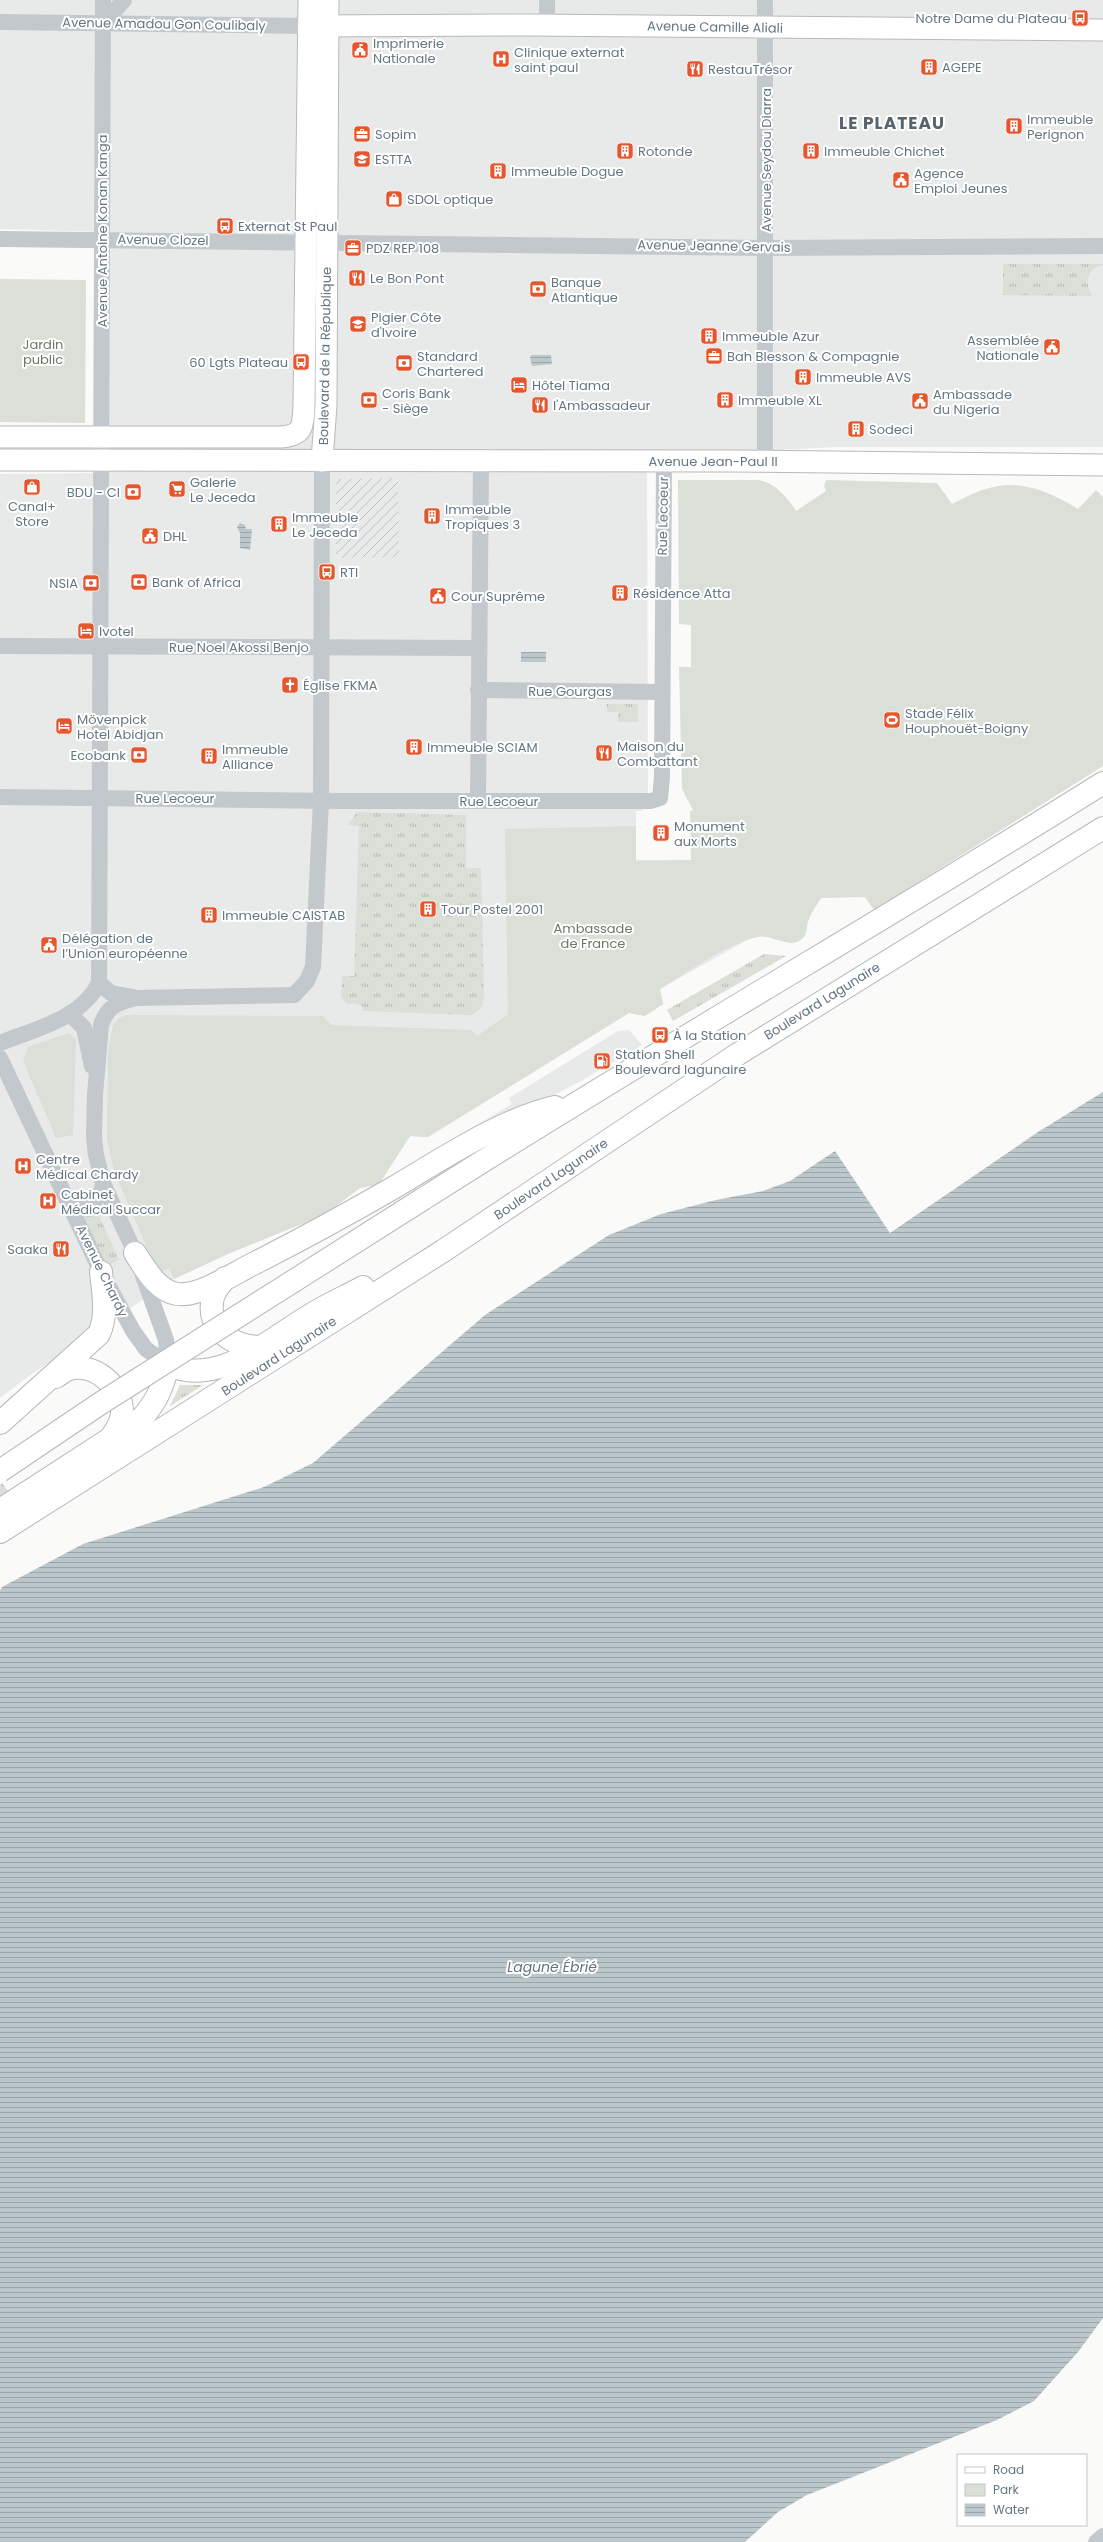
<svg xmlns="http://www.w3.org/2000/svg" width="1103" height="2542" viewBox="0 0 1103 2542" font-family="Poppins,sans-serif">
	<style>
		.built { fill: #e8e9e9 }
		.industrial { fill: url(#industrial-furrows) }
		.grass { fill: url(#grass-tufts) }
		.green { fill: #dadfd7 }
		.water { fill: url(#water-rules) }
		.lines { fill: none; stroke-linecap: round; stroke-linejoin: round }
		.major-casing { stroke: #b5babe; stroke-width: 23 }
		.highway-casing { stroke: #b4b9bd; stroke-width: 24 }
		.minor { stroke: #c3c8cc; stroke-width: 16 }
		.major { stroke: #fff; stroke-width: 21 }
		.highway { stroke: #fff; stroke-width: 22 }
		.highway-bridge-casing { stroke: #b4b9bd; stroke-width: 24; stroke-linecap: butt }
		.highway-bridge { stroke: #fff; stroke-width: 22 }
		.labels { text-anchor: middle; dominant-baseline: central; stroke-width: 4; stroke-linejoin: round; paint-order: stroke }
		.poi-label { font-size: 13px; fill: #657683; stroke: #fff; text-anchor: start }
		.street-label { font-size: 13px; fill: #657683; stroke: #fff }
		.park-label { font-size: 13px; fill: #687a64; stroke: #fff }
		.water-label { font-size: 14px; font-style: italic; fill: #60757c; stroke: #fff }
		.district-label { font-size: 17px; font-weight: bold; letter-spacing: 1px; fill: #57646e; stroke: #fff }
	</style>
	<defs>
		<pattern id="industrial-furrows" width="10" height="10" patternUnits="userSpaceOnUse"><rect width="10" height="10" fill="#e8e9e9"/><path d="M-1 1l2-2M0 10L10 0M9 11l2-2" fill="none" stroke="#c0c1c2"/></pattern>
		<pattern id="grass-tufts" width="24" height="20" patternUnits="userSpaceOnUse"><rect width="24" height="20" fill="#dadfd7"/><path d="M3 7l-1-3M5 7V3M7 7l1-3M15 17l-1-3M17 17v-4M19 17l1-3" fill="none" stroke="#b4b9b4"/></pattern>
		<pattern id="water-rules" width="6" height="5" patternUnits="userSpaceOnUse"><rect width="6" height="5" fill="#bbc7cb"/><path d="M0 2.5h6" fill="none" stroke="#9ca6aa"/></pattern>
	</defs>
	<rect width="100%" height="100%" fill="#fafaf8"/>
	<!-- built -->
	<g class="built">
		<path d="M0 0H1103V447H837L735 452 647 451 648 790 642 811H636V860H691L747 940 660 989 663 1004 645 1016 629 1013 428 1137 410 1136 379 1184 360 1188 324 1215 230 1253 174 1279 29 1376 0 1398V474L107 473 105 232 0 229Z"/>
		<path d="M629 1030 642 1045 581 1081 426 1162 459 1135 512 1104 509 1098 618 1031Z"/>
	</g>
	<!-- industrial -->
	<path class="industrial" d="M398 478 399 557 336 558V479Z"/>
	<!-- grass -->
	<g class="grass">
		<path d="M1003 264H1103V265C1087 268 1084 283 1092 296L1003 295Z"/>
		<path d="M607 704H638V722H618V712H607Z"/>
		<path d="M357 812 466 815V868H481L484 997C482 1007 480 1011 470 1015L363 1011 362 1005 346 1003 341 997 342 976H354L359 826 348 825Z"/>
		<path d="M764 954 786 956 673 1021 667 1010Z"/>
		<path d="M94 1204 119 1260 107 1266 80 1210Z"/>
		<path d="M180 1385H203L170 1406Z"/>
		<path d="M2 1483 9 1492 0 1499V1485Z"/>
	</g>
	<!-- green -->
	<g class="green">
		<path d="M0 279 86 280 85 423 0 422Z"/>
		<path d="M678 480H759C776 484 786 496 796 511L826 491 824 486 826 480 937 483 952 504C963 499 974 492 986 489 1019 478 1050 492 1078 509L1096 490 1103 497V766L874 910 865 897 821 898C817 905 810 914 808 922 806 928 808 934 802 939 789 950 772 934 758 937 725 944 689 972 660 989L663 1004 645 1016 629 1013 428 1137 410 1136 379 1184 360 1188 324 1215 230 1253 174 1279 169 1268 158 1273 114 1171 107 1139 108 1051 113 1025 119 1018 126 1015 323 1016 331 1025 471 1030 477 1036 508 1014 505 829 636 826V861L691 860 690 811 693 810 682 789 679 667H691V625L679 624Z"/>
		<path d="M69 1033 76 1040 73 1135 56 1138 23 1061 28 1047Z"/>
	</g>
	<!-- water -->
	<g class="water">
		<path d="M532 355H551L552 364 532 366 530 357Z"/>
		<path d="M240 523 245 525 246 529H252L250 550 240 548V533L237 527Z"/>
		<rect x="521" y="652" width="25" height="10"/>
		<path d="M1103 1092V2318L1078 2352 1034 2401 997 2420 807 2495 778 2512 745 2542H0V1591L2 1587 83 1544 264 1487 313 1463 485 1315 609 1235 661 1214 716 1200 763 1191 790 1181 835 1151 890 1233 1038 1132Z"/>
	</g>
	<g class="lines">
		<defs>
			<g id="major">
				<path d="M309 26 528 25 1103 30"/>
				<path d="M0 437H281C304 435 303 426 304 404L309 0"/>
				<path d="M0 460 733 461 1103 465"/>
				<path d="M322 461 326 405 328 0"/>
			</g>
			<g id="highway">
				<path d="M423 1199C647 1056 878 924 1103 783"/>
				<path d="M135 1253C145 1268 157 1291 177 1294 200 1297 234 1273 255 1263 302 1239 348 1214 393 1188 442 1159 500 1120 555 1107"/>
				<path d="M225 1278C221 1284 215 1290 213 1297 205 1329 233 1347 261 1347"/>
				<path d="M56 1377C60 1374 65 1370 69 1369 95 1362 123 1387 122 1413 122 1423 114 1433 109 1441"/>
				<path d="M0 1423 99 1334C108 1313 103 1294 101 1272"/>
				<path d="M0 1510 142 1418C157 1401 163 1386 168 1365 219 1387 268 1340 309 1316 326 1305 345 1297 363 1287"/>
				<path d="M0 1532 443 1251 738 1054 1103 828"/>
			</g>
		</defs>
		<!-- major casing -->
		<use href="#major" class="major-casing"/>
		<!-- highway casing -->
		<use href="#highway" class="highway-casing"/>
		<!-- minor -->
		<g class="minor">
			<path d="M765 0V461"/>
			<path d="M0 22 309 26"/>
			<path d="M103 24 124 0"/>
			<path d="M547 25V0"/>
			<path d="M0 239 767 248 1103 246"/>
			<path d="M0 646 478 648"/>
			<path d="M478 690 662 692"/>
			<path d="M0 797 341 801H651L660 798 662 777 664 461"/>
			<path d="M478 801 481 460"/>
			<path d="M99 983 111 993 133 997"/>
			<path d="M70 1014 84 1028 92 1066"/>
			<path d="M0 1043C35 1029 81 1019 99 983L103 0"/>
			<path d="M0 1058 101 1272 133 1331 146 1349 168 1365 166 1340 135 1253 103 1183 96 1155 94 1137 95 1095 101 1025C107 1006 119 1002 137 998L294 995 307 981 313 967 321 801 322 461"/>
			<path d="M66 1197C82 1206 102 1205 103 1183"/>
			<path d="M1096 2542 1103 2536"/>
		</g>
		<!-- major -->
		<use href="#major" class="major"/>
		<!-- highway -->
		<use href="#highway" class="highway"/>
		<defs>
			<path id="highway-bridge" d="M0 1471 101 1403 423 1199"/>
		</defs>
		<!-- highway-bridge casing -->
		<use href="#highway-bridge" class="highway-bridge-casing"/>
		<!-- highway-bridge -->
		<use href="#highway-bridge" class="highway-bridge"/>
	</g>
	<!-- icons -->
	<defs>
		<symbol id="bus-square" viewBox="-11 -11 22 22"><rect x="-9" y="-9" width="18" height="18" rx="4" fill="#e4572e" stroke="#fff"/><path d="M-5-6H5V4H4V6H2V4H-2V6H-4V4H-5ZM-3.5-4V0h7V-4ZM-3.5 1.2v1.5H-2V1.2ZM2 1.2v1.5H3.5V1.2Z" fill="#fff"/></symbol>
		<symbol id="civic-square" viewBox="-11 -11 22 22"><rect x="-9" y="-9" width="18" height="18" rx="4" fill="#e4572e" stroke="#fff"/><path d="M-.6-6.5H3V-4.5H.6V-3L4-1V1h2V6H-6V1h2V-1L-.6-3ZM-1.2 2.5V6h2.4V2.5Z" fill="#fff"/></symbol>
		<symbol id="hospital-square" viewBox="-11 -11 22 22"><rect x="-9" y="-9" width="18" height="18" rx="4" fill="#e4572e" stroke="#fff"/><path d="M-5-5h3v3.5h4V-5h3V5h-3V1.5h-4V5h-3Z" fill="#fff"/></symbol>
		<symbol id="building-square" viewBox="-11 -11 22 22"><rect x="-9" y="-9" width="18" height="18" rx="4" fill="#e4572e" stroke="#fff"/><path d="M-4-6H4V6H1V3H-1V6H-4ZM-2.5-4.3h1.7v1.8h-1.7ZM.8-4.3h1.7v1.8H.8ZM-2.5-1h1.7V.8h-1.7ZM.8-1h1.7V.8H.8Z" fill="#fff"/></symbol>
		<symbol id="restaurant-square" viewBox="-11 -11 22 22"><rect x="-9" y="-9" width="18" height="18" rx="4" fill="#e4572e" stroke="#fff"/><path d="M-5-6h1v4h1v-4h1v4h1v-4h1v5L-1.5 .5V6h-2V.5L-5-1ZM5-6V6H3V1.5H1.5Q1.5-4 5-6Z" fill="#fff"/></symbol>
		<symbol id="office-square" viewBox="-11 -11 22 22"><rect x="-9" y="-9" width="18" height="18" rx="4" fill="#e4572e" stroke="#fff"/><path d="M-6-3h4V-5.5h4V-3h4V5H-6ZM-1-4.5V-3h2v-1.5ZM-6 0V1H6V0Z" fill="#fff"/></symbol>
		<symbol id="university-square" viewBox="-11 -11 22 22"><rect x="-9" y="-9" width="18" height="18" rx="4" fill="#e4572e" stroke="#fff"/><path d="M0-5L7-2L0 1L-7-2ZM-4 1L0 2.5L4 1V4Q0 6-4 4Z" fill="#fff"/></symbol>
		<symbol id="shop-square" viewBox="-11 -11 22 22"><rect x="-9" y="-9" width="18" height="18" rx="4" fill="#e4572e" stroke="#fff"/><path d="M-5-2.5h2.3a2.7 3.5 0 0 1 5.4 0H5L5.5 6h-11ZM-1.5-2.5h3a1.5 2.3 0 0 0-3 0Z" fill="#fff"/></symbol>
		<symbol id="bank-square" viewBox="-11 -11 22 22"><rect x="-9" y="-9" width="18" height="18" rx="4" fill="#e4572e" stroke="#fff"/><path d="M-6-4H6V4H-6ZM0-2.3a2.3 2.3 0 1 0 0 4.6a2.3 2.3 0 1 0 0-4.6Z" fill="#fff"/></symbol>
		<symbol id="hotel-square" viewBox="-11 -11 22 22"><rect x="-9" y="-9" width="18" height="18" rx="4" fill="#e4572e" stroke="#fff"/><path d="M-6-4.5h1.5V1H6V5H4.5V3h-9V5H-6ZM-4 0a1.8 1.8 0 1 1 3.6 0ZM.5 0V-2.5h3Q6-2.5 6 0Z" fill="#fff"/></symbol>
		<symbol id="supermarket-square" viewBox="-11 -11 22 22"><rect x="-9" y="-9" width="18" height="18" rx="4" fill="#e4572e" stroke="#fff"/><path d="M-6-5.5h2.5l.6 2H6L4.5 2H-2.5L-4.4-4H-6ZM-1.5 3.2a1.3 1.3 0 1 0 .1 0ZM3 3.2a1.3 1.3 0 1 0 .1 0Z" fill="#fff"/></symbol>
		<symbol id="church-square" viewBox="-11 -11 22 22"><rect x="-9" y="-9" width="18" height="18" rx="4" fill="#e4572e" stroke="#fff"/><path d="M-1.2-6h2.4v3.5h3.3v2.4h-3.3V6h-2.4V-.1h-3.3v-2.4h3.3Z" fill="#fff"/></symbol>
		<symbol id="stadium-square" viewBox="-11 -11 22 22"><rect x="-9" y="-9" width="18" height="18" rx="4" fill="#e4572e" stroke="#fff"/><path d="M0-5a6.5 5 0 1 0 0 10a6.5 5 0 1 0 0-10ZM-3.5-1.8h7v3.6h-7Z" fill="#fff"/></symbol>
		<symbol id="fuel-square" viewBox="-11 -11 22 22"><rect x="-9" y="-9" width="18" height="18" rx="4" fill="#e4572e" stroke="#fff"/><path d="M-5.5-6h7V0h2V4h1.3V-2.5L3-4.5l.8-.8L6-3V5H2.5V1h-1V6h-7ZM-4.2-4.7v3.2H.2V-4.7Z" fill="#fff"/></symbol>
	</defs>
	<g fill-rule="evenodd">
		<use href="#bus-square" x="1070" y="8" width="20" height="20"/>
		<use href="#civic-square" x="350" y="40" width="20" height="20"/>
		<use href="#hospital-square" x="491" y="49" width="20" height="20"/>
		<use href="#building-square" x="919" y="57" width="20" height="20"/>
		<use href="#restaurant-square" x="685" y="59" width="20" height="20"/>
		<use href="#building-square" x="1004" y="116" width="20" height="20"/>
		<use href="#office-square" x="352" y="124" width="20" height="20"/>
		<use href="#building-square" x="615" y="141" width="20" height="20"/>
		<use href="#building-square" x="801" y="141" width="20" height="20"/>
		<use href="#university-square" x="352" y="149" width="20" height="20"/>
		<use href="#building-square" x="488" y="161" width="20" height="20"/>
		<use href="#civic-square" x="891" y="170" width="20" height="20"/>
		<use href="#shop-square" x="384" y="189" width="20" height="20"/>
		<use href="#bus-square" x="215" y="216" width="20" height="20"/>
		<use href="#office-square" x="343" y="238" width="20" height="20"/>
		<use href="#restaurant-square" x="347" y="268" width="20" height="20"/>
		<use href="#bank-square" x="528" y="279" width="20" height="20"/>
		<use href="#university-square" x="348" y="314" width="20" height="20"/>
		<use href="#building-square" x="699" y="326" width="20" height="20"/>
		<use href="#civic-square" x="1042" y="337" width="20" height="20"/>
		<use href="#office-square" x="704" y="346" width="20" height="20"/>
		<use href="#bus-square" x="291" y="352" width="20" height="20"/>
		<use href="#bank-square" x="394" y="353" width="20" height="20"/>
		<use href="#building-square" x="793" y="367" width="20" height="20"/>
		<use href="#hotel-square" x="509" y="375" width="20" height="20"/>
		<use href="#bank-square" x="359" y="390" width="20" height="20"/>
		<use href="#building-square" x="715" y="390" width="20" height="20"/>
		<use href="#civic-square" x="910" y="391" width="20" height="20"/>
		<use href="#restaurant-square" x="530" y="395" width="20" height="20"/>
		<use href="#building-square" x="846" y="419" width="20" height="20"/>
		<use href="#shop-square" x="22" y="477" width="20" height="20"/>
		<use href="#supermarket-square" x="167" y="479" width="20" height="20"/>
		<use href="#bank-square" x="123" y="482" width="20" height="20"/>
		<use href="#building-square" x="422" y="506" width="20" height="20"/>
		<use href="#building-square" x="269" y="514" width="20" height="20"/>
		<use href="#civic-square" x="140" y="526" width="20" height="20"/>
		<use href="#bus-square" x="317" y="562" width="20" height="20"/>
		<use href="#bank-square" x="129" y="572" width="20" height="20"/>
		<use href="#bank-square" x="81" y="573" width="20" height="20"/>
		<use href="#building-square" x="610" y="583" width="20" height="20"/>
		<use href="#civic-square" x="428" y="586" width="20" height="20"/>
		<use href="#hotel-square" x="76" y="621" width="20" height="20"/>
		<use href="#church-square" x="280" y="675" width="20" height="20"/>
		<use href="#stadium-square" x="882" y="710" width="20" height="20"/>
		<use href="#hotel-square" x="54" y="716" width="20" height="20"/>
		<use href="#building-square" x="404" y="737" width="20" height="20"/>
		<use href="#restaurant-square" x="594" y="743" width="20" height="20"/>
		<use href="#bank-square" x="129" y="745" width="20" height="20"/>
		<use href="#building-square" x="199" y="746" width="20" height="20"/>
		<use href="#building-square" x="651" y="823" width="20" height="20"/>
		<use href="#building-square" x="418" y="899" width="20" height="20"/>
		<use href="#building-square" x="199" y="905" width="20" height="20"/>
		<use href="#civic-square" x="39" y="935" width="20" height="20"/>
		<use href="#bus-square" x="650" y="1025" width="20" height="20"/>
		<use href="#fuel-square" x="592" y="1051" width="20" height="20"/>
		<use href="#hospital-square" x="13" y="1156" width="20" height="20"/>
		<use href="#hospital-square" x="38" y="1191" width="20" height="20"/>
		<use href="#restaurant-square" x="51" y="1239" width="20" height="20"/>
	</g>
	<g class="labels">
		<!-- poi labels -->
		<g class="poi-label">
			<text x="1067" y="18" text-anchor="end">Notre Dame du Plateau</text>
			<text x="373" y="43">Imprimerie<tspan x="373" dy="15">Nationale</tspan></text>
			<text x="514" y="52">Clinique externat<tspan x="514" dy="15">saint paul</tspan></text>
			<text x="942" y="67">AGEPE</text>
			<text x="708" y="69">RestauTrésor</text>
			<text x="1027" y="119">Immeuble<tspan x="1027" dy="15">Perignon</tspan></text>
			<text x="375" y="134">Sopim</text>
			<text x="638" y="151">Rotonde</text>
			<text x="824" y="151">Immeuble Chichet</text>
			<text x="375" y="159">ESTTA</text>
			<text x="511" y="171">Immeuble Dogue</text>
			<text x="914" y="173">Agence<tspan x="914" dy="15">Emploi Jeunes</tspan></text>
			<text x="407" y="199">SDOL optique</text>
			<text x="238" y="226">Externat St Paul</text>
			<text x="366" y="248">PDZ REP 108</text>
			<text x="370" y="278">Le Bon Pont</text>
			<text x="551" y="282">Banque<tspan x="551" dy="15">Atlantique</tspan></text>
			<text x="371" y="317">Pigier Côte<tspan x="371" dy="15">d'Ivoire</tspan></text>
			<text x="722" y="336">Immeuble Azur</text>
			<text x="1039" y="340" text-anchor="end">Assemblée<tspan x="1039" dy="15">Nationale</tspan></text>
			<text x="417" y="356">Standard<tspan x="417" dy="15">Chartered</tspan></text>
			<text x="727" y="356">Bah Blesson &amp; Compagnie</text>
			<text x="288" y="362" text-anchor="end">60 Lgts Plateau</text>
			<text x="816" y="377">Immeuble AVS</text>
			<text x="532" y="385">Hôtel Tiama</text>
			<text x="382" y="393">Coris Bank<tspan x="382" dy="15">- Siège</tspan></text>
			<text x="933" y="394">Ambassade<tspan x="933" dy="15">du Nigeria</tspan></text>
			<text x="738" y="400">Immeuble XL</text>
			<text x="553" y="405">l'Ambassadeur</text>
			<text x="869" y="429">Sodeci</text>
			<text x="190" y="482">Galerie<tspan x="190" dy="15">Le Jeceda</tspan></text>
			<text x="120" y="492" text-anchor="end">BDU - CI</text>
			<text x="32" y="506" text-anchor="middle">Canal+<tspan x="32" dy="15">Store</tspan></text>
			<text x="445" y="509">Immeuble<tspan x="445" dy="15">Tropiques 3</tspan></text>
			<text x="292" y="517">Immeuble<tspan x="292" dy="15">Le Jeceda</tspan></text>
			<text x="163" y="536">DHL</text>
			<text x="340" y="572">RTI</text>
			<text x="152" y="582">Bank of Africa</text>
			<text x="78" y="583" text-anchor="end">NSIA</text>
			<text x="633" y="593">Résidence Atta</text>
			<text x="451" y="596">Cour Suprême</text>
			<text x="99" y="631">Ivotel</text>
			<text x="303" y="685">Église FKMA</text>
			<text x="905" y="713">Stade Félix<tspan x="905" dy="15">Houphouët-Boigny</tspan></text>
			<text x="77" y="719">Mövenpick<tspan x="77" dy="15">Hotel Abidjan</tspan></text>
			<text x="617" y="746">Maison du<tspan x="617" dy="15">Combattant</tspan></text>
			<text x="427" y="747">Immeuble SCIAM</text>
			<text x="222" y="749">Immeuble<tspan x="222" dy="15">Alliance</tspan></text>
			<text x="126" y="755" text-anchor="end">Ecobank</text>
			<text x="674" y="826">Monument<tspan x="674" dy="15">aux Morts</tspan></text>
			<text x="441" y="909">Tour Postel 2001</text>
			<text x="222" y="915">Immeuble CAISTAB</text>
			<text x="62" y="938">Délégation de<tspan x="62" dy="15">l’Union européenne</tspan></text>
			<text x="673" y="1035">À la Station</text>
			<text x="615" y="1054">Station Shell<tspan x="615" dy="15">Boulevard lagunaire</tspan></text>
			<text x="36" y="1159">Centre<tspan x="36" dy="15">Médical Chardy</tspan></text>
			<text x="61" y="1194">Cabinet<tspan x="61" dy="15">Médical Succar</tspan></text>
			<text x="48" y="1249" text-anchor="end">Saaka</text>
		</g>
		<!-- street labels -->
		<g class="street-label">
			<text transform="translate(164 24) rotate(1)">Avenue Amadou Gon Coulibaly</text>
			<text transform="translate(715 27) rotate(1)">Avenue Camille Aliali</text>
			<text transform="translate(766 160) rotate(-90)">Avenue Seydou Diarra</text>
			<text transform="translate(102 231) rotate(-90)">Avenue Antoine Konan Kanga</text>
			<text transform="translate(163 240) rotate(1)">Avenue Clozel</text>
			<text transform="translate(714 246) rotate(1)">Avenue Jeanne Gervais</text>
			<text transform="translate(325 356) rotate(-89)">Boulevard de la République</text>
			<text x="713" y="461">Avenue Jean-Paul II</text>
			<text transform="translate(663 516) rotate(-89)">Rue Lecoeur</text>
			<text x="239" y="647">Rue Noel Akossi Benjo</text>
			<text x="570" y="691">Rue Gourgas</text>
			<text x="175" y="798">Rue Lecoeur</text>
			<text x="499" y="801">Rue Lecoeur</text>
			<text transform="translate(822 1001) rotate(-32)">Boulevard Lagunaire</text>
			<text transform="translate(551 1179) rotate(-34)">Boulevard Lagunaire</text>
			<text transform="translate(102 1271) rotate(64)">Avenue Chardy</text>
			<text transform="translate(279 1356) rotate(-33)">Boulevard Lagunaire</text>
		</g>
		<!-- park labels -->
		<g class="park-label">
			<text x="43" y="344">Jardin<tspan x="43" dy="15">public</tspan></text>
			<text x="593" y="928">Ambassade<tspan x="593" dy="15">de France</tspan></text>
		</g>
		<!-- water labels -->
		<g class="water-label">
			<text x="552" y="1967">Lagune Ébrié</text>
		</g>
		<!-- district labels -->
		<g class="district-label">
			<text x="892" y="123">LE PLATEAU</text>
		</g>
	</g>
	<!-- legend -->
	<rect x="957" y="2454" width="130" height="72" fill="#ffffff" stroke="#c1c8cd"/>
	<rect x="965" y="2467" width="20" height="6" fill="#ffffff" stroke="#c1c8cd"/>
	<text x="993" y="2474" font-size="12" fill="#657683">Road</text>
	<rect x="965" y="2484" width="20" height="12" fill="#dadfd7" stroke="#c1c8cd"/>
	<text x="993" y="2494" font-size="12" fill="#657683">Park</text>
	<rect x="965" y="2504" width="20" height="12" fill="url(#water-rules)" stroke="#c1c8cd"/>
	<text x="993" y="2514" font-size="12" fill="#657683">Water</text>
</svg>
